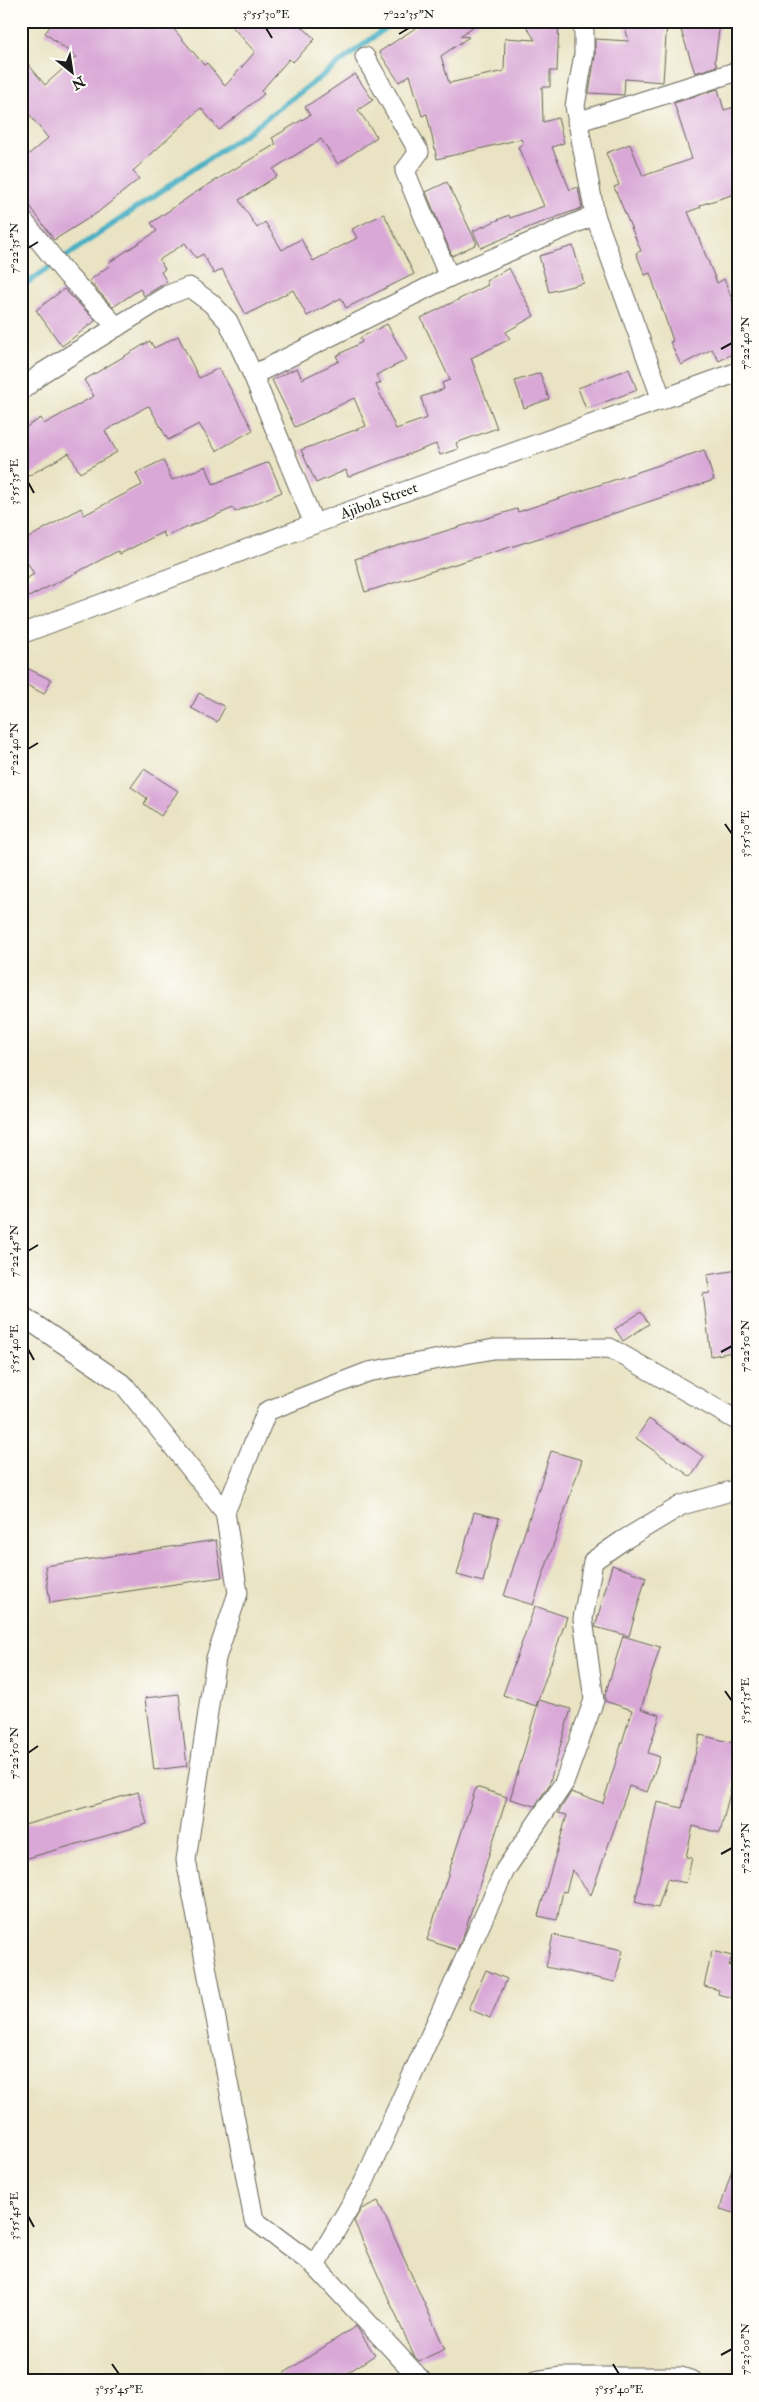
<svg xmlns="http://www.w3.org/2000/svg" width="759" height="2402" viewBox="0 0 759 2402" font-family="'IM FELL Double Pica',serif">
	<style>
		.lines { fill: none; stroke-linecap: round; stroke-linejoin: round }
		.stream { stroke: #44afc3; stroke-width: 5.5 }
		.building { fill: #d9a8d7 }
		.minor-casing { stroke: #646256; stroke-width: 21 }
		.minor { stroke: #fff; stroke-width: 19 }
		.ticks { fill: none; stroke: #1c1c1c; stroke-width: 2 }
		.labels { text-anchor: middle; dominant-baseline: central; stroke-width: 4; stroke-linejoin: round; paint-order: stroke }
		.street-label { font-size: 15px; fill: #1c1c1c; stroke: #fdfcf7 }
		.neatline { fill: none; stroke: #1c1c1c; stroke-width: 2 }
		.ticks-label { font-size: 12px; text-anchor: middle; fill: #1c1c1c }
	</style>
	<rect width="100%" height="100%" fill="#fdfcf7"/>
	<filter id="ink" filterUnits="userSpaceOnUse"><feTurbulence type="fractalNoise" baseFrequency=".02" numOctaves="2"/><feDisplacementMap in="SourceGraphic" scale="10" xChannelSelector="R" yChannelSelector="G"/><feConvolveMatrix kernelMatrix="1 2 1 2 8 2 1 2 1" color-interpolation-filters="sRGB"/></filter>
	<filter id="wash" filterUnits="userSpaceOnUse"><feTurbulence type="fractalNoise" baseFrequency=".0096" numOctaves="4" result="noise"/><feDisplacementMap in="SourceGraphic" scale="20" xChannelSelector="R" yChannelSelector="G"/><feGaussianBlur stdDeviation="1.12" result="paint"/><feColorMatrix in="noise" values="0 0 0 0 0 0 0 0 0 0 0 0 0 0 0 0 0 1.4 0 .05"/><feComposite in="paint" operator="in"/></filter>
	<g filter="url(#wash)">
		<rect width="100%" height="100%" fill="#e9e3c3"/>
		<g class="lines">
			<!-- stream -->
			<path class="stream" d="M21 287 249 131 395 21"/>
		</g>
		<g id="blocks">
			<!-- building -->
			<g class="building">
				<path d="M54 21H167L204 65 207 63 225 86 255 52 227 21H296L315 39 293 62 289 59 261 91 264 94 219 130 201 108 133 171 139 179 97 213 54 240 21 193V161L48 138 21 104V55L45 85 76 57 45 33Z"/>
				<path d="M413 21H481L460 36 469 37 441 56 449 83 504 71 505 38 535 40 523 21H559L557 71H550V87H542L543 122 558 118 564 143 552 147 570 190 578 187 582 208 532 226 481 248 473 231 509 215 510 218 544 206 518 147 523 144 521 139 437 159 427 114 422 116 410 75 399 82 379 52 417 27Z"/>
				<path d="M623 21H667L663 82 625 79 624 95 589 93 595 56V39L629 41Z"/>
				<path d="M678 21 720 23 715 61 717 66 695 73Z"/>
				<path d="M355 74 373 100 358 110 377 137 338 164 321 139 273 169 277 176 239 200 257 228 265 222 282 250 301 239 313 261 357 238 352 229 384 214 414 274 346 308 341 298 307 316 293 290 246 315 222 269 214 274 203 254 196 258 185 243 159 260 165 269 161 272 167 282 144 296 140 289 113 307 89 281 110 265 108 263 157 231 151 223 193 194 276 144 272 138 310 115 305 107Z"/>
				<path d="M718 89 724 110 738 106V193L700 205 701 207 688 212 717 283 724 279 738 314V351L719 361 712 349 681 365 670 342 673 341 650 273 645 275 636 253 641 251 614 187 619 185 606 153 630 144 643 176 692 159 674 103Z"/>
				<path d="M447 182 477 244 452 256 426 192Z"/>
				<path d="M573 246 584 283 549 292 539 256Z"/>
				<path d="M509 268 534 316 506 332 510 339 471 358 497 428 456 443 458 449 440 455 436 444 348 477 346 470 316 483 301 450 366 426 354 398 295 427 272 380 297 368 302 379 339 361 336 356 362 342 360 338 387 324 407 360 376 375 381 383 376 385 396 429 427 418 421 397 444 389 442 383 450 380 421 318 488 285 486 281Z"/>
				<path d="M64 289 95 320 94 322 62 346 36 310Z"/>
				<path d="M178 336 199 378 219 368 253 430 216 451 199 424 168 440 149 406 146 407 105 431 117 452 80 473 69 453 21 480V430L41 418 44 424 94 396 84 380 150 341 154 348Z"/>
				<path d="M629 369 637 390 586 409 578 388Z"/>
				<path d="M540 373 549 399 524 408 515 381Z"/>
				<path d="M704 450 714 480 549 535 365 592 355 559 517 509 518 512Z"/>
				<path d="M163 460 172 480 206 466 213 484 269 462 282 492 235 512 233 508 165 537 163 532 120 554 118 551 21 601V582L34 574 21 551V542L81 508 84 515 142 485 136 473Z"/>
				<path d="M27 668 51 680 44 694 21 682Z"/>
				<path d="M199 693 225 707 217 722 191 708Z"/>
				<path d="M144 769 178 791 161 816 144 804 147 798 131 787Z"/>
				<path d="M738 1270V1351L711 1356 703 1294 710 1293 707 1275Z"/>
				<path d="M641 1312 649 1324 623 1341 615 1329Z"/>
				<path d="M649 1419 704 1457 691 1477 636 1438Z"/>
				<path d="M551 1451 582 1460 533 1605 504 1596Z"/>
				<path d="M474 1512 499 1518 483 1582 457 1575Z"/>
				<path d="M216 1540 222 1577 50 1603 45 1566Z"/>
				<path d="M612 1565 646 1577 629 1636 595 1627Z"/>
				<path d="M535 1606 567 1617 536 1706 503 1695Z"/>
				<path d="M623 1636 660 1647 641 1709 660 1715 648 1753 660 1757 647 1792 629 1786 591 1895 572 1870 566 1892 563 1891 557 1920 538 1916 567 1815 558 1813 571 1792 603 1803 632 1710 605 1701V1695Z"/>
				<path d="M179 1694 187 1766 154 1770 145 1698Z"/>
				<path d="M539 1700 571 1709 549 1785 535 1806 510 1799Z"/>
				<path d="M700 1735 738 1744V1760L720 1833 693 1826 686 1857 692 1858 686 1883 667 1879 658 1908 635 1902 657 1802 682 1808Z"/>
				<path d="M476 1787 507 1797 464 1934 457 1950 427 1940Z"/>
				<path d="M138 1792 147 1824 21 1860V1826Z"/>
				<path d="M553 1935 623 1950 615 1982 546 1967Z"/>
				<path d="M712 1951 732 1956 729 1966 738 1968V1999L718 1994 719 1990 704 1986Z"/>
				<path d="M486 1970 507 1979 490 2018 469 2009Z"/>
				<path d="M734 2163 738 2164V2214L720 2209Z"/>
				<path d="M378 2201 445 2349 419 2361 414 2356 354 2221 361 2209Z"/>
				<path d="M356 2326 375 2355 335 2381H272Z"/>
			</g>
		</g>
	</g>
	<g filter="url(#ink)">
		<use href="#blocks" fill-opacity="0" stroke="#646256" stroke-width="1"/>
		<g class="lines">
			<defs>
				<g id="minor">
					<path d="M581 21 584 31V54L575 106 595 215 662 400"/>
					<path d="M365 57 419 152 405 171 449 277"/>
					<path d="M577 122 738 71"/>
					<path d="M21 218 67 275 117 327"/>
					<path d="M253 375 449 277 595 215"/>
					<path d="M21 391 42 373 168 295 189 287 211 303 228 321 253 375 314 524"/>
					<path d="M21 634 314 524 738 372"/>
					<path d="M21 1315 124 1385 225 1512 238 1593 216 1658 186 1860 254 2220 315 2266 422 2381"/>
					<path d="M225 1512 267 1411 368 1372 494 1349 610 1348 738 1421"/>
					<path d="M315 2266 364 2182 505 1870 564 1783 594 1700 583 1619 593 1561 622 1541 682 1505 738 1489"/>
					<path d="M535 2381 561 2377H681L693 2381"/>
				</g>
			</defs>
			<!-- minor casing -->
			<use href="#minor" class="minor-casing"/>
			<!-- minor -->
			<use href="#minor" class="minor"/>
		</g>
	</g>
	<!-- ticks -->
	<path class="ticks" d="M266 28 272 38M399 34 409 28M28 248 38 242M721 349 732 343M28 482 34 493M28 749 38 743M725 824 732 834M28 1251 38 1245M28 1349 34 1360M721 1352 732 1346M725 1691 732 1701M28 1753 38 1746M721 1854 732 1848M28 2216 34 2227M721 2355 732 2349M112 2364 119 2374M613 2364 619 2374"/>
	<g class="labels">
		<!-- street labels -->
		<g class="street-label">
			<text transform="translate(379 501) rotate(-20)">Ajibola Street</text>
		</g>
	</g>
	<!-- margin -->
	<rect width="759" height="2402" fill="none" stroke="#fdfcf7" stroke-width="55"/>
	<!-- north arrow -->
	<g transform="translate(72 72) rotate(150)" stroke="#fdfcf7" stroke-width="4" paint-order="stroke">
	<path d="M0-4L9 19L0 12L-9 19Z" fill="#1c1c1c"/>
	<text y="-8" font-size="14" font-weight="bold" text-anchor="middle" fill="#1c1c1c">N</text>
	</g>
	<rect x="28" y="28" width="704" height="2346" class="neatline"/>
	<g class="ticks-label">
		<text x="266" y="18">3°55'30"E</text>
		<text x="409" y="18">7°22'35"N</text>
		<text transform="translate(14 248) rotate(-90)" y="4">7°22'35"N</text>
		<text transform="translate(745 343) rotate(-90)" y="4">7°22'40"N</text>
		<text transform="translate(14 482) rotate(-90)" y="4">3°55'35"E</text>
		<text transform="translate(14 749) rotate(-90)" y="4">7°22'40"N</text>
		<text transform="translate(745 834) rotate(-90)" y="4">3°55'30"E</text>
		<text transform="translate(14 1251) rotate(-90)" y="4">7°22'45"N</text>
		<text transform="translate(745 1346) rotate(-90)" y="4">7°22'50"N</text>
		<text transform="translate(14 1349) rotate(-90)" y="4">3°55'40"E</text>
		<text transform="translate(745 1701) rotate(-90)" y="4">3°55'35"E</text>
		<text transform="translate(14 1753) rotate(-90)" y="4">7°22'50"N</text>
		<text transform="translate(745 1848) rotate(-90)" y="4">7°22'55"N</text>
		<text transform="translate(14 2216) rotate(-90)" y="4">3°55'45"E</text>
		<text transform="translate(745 2349) rotate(-90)" y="4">7°23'00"N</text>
		<text x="119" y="2393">3°55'45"E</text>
		<text x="619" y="2393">3°55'40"E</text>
	</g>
</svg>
